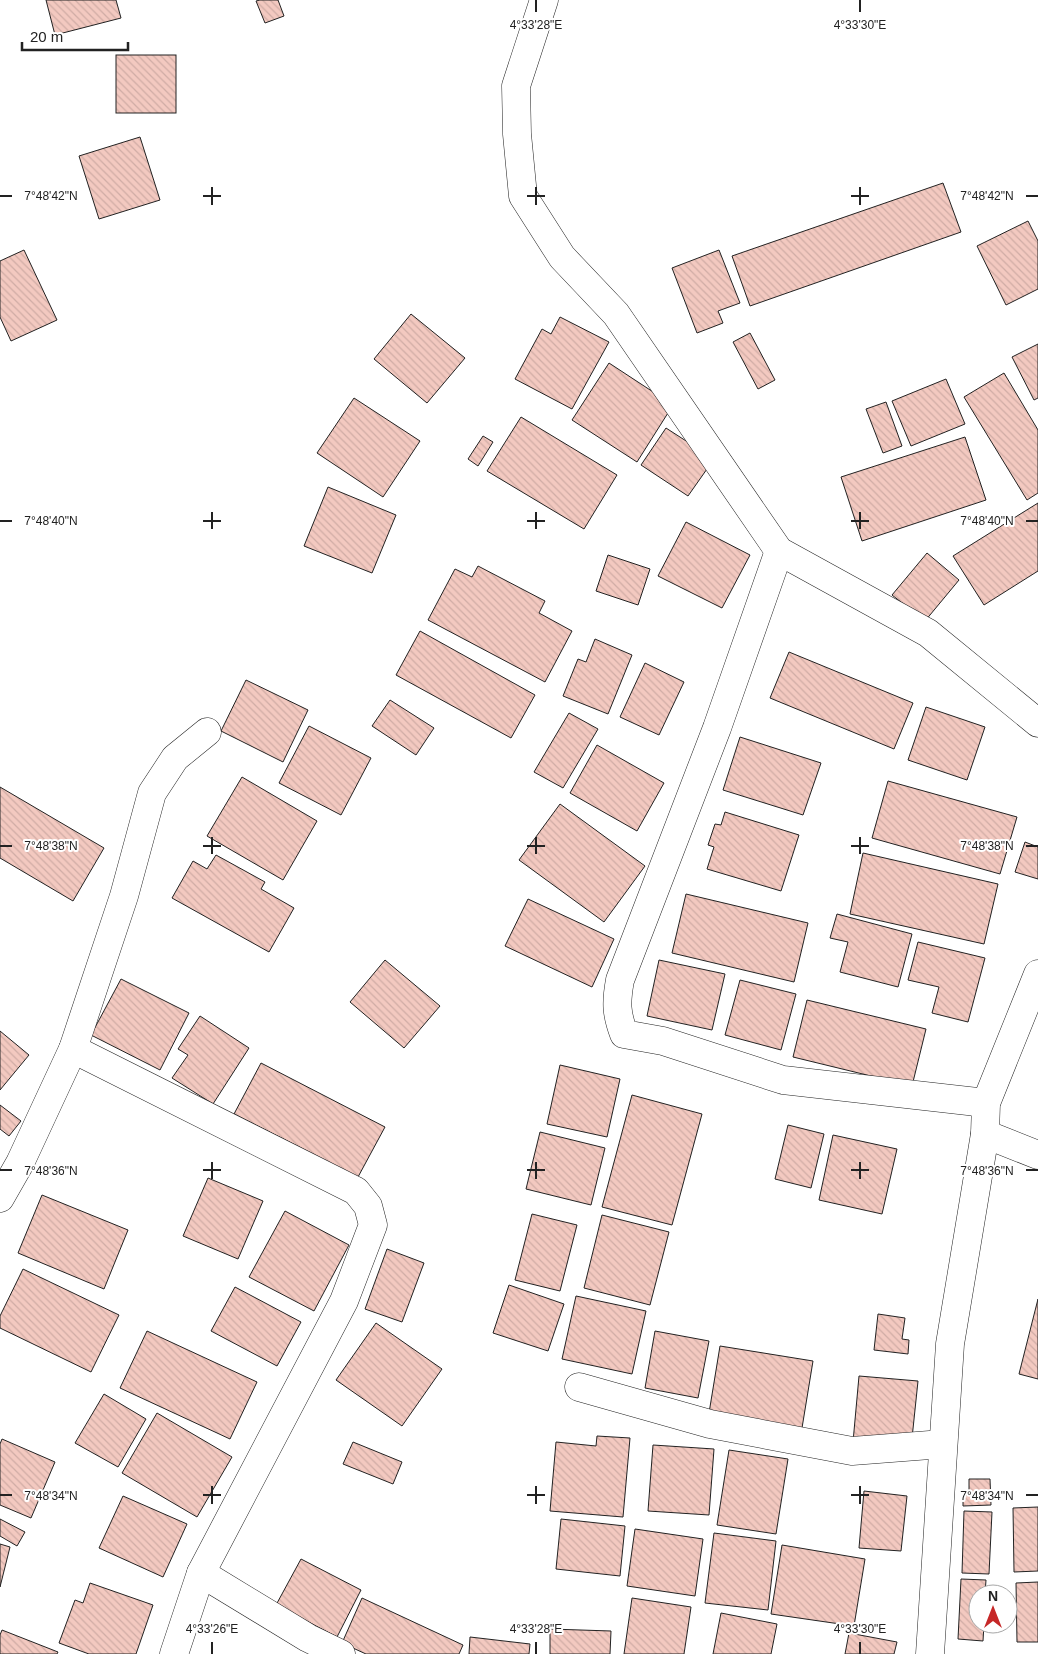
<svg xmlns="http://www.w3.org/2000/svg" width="1038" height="1654" viewBox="0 0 1038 1654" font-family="Arial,sans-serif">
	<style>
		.building { fill: url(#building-back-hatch); stroke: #222 }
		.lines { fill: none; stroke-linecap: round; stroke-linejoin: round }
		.street-casing { stroke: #222; stroke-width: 29 }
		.street { stroke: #fff; stroke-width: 28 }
		.ticks { fill: none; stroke: #222; stroke-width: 2 }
		.ticks-label { font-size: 12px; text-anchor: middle; fill: #222; stroke: #fff; stroke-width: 4; stroke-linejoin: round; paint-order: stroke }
	</style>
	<defs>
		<pattern id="building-back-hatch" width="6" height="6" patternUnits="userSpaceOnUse" patternTransform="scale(1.25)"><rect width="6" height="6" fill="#f3c9c0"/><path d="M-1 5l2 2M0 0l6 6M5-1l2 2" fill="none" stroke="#d0aca5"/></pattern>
	</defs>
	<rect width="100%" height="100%" fill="#fff"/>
	<!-- building -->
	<g class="building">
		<path d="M46 0H116L121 18 55 35Z"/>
		<path d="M260 0H278L284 16 265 23 256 1Z"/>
		<rect x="116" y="55" width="60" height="58"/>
		<path d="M140 137 160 200 99 219 79 156Z"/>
		<path d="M943 183 961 232 750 306 732 256Z"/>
		<path d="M1028 221 1038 241V289L1006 305 977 246Z"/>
		<path d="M24 250 57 320 11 341 0 317V261Z"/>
		<path d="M719 250 740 303 718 311 723 323 697 333 672 268Z"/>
		<path d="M411 314 465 358 427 403 374 359Z"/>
		<path d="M560 317 609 342 572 409 515 379 542 329 551 334Z"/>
		<path d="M750 333 775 380 758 389 733 342Z"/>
		<path d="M1038 344V398L1034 400 1012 357Z"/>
		<path d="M609 363 673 405 637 462 572 420Z"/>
		<path d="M1004 373 1038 430V493L1027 500 964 397Z"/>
		<path d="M946 379 965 424 911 446 892 401Z"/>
		<path d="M354 398 420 441 383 497 317 453Z"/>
		<path d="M886 402 902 446 883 453 866 409Z"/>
		<path d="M521 417 617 475 584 529 487 471Z"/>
		<path d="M666 428 714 459 688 496 641 465Z"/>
		<path d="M483 436 493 442 478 466 468 459Z"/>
		<path d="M965 437 986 500 862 541 841 477Z"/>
		<path d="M328 487 396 515 372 573 304 546Z"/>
		<path d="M1038 503V571L984 605 953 556Z"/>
		<path d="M686 522 750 555 722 608 658 576Z"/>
		<path d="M927 553 959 580 925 621 892 595Z"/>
		<path d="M608 555 650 569 638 605 596 591Z"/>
		<path d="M478 566 545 601 539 613 572 631 545 682 428 620 455 569 472 577Z"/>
		<path d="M420 631 535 695 511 738 396 675Z"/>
		<path d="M595 639 632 655 608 714 563 696 578 659 586 662Z"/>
		<path d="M789 652 913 703 894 749 770 698Z"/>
		<path d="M645 663 684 682 659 735 620 717Z"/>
		<path d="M246 680 308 710 283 762 221 731Z"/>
		<path d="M390 700 434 728 416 755 372 726Z"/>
		<path d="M926 707 985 727 967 780 908 760Z"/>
		<path d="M569 713 598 729 563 788 534 772Z"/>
		<path d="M309 726 371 758 341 815 279 783Z"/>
		<path d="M740 737 821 763 803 815 723 790Z"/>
		<path d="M597 745 664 783 637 831 570 793Z"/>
		<path d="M242 777 317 821 283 880 207 836Z"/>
		<path d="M888 781 1017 817 1000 874 872 838Z"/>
		<path d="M0 787 104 848 73 901 0 858Z"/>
		<path d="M560 804 645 866 604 922 519 860Z"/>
		<path d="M725 812 799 835 781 891 707 869 714 847 708 845 715 824 721 825Z"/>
		<path d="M1025 842 1038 847V879L1015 872Z"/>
		<path d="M863 853 998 884 984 944 850 914Z"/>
		<path d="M216 855 265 882 261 889 294 908 269 952 172 898 193 861 207 869Z"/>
		<path d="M686 894 808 923 794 982 672 953Z"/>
		<path d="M528 899 614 939 592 987 505 946Z"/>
		<path d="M837 914 912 934 898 987 840 972 848 942 830 938Z"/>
		<path d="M918 942 985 958 968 1022 932 1013 939 987 908 980Z"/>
		<path d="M385 960 440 1006 404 1048 350 1002Z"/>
		<path d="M659 960 725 974 712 1030 647 1016Z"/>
		<path d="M121 979 189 1013 160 1070 91 1035Z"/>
		<path d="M740 980 796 994 781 1050 725 1035Z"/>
		<path d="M807 1000 926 1029 912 1086 793 1057Z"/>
		<path d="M200 1016 249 1048 213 1104 172 1078 188 1055 178 1049Z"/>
		<path d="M0 1031 29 1055 0 1090Z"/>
		<path d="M261 1063 385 1127 358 1177 234 1114Z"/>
		<path d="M560 1065 620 1079 607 1137 547 1124Z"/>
		<path d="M632 1095 702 1114 672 1225 602 1207Z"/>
		<path d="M0 1105 21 1121 9 1136 0 1129Z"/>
		<path d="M788 1125 824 1134 811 1188 775 1179Z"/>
		<path d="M540 1132 605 1148 591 1205 526 1189Z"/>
		<path d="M833 1135 897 1149 882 1214 819 1200Z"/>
		<path d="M208 1178 263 1201 238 1259 183 1236Z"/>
		<path d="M42 1195 128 1230 104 1289 18 1253Z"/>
		<path d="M285 1211 349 1245 314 1311 249 1277Z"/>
		<path d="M532 1214 577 1225 560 1291 515 1280Z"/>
		<path d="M602 1215 669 1232 650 1305 584 1288Z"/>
		<path d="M387 1249 424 1263 402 1322 365 1309Z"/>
		<path d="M23 1269 119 1315 91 1372 0 1328V1316Z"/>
		<path d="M509 1285 564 1304 548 1351 493 1333Z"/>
		<path d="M235 1287 301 1322 277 1366 211 1331Z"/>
		<path d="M576 1296 646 1311 632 1374 562 1359Z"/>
		<path d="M1038 1299V1379L1019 1374Z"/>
		<path d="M878 1314 905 1318 902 1339 909 1340 908 1354 874 1350Z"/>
		<path d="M376 1323 442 1369 402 1426 336 1380Z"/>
		<path d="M147 1331 257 1382 230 1439 120 1388Z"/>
		<path d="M655 1331 709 1341 698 1398 645 1388Z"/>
		<path d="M720 1346 813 1361 802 1428 709 1413Z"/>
		<path d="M859 1376 918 1381 911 1448 853 1442Z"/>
		<path d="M104 1394 146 1419 118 1467 75 1443Z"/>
		<path d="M157 1413 232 1457 197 1517 122 1473Z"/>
		<path d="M597 1436 630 1438 623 1517 550 1511 556 1442 596 1446Z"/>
		<path d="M2 1439 55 1462 31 1518 0 1505V1444Z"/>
		<path d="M353 1442 402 1462 393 1484 343 1464Z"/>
		<path d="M653 1445 714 1449 709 1515 648 1511Z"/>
		<path d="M729 1450 788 1459 776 1534 717 1525Z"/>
		<path d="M969 1479H990L991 1505 963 1506V1495H969Z"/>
		<path d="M864 1491 907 1496 901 1551 859 1548Z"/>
		<path d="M123 1496 187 1524 163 1577 99 1548Z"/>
		<path d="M1038 1507V1571L1014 1572 1013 1508Z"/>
		<path d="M964 1511 992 1512 989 1574 962 1573Z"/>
		<path d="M0 1519 25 1532 17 1546 0 1536Z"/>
		<path d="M561 1519 625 1526 620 1576 556 1569Z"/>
		<path d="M635 1529 703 1539 695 1596 627 1586Z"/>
		<path d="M714 1533 776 1541 768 1610 705 1603Z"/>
		<path d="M0 1544 10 1547 0 1587Z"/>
		<path d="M782 1545 865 1559 854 1626 771 1614Z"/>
		<path d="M301 1559 361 1590 337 1637 276 1605Z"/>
		<path d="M961 1579 986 1580 985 1594H978V1624H984L983 1641 958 1639Z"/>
		<path d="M1038 1582V1642H1017L1016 1583Z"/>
		<path d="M90 1583 153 1605 136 1654H89L59 1643 75 1600 83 1603Z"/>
		<path d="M362 1598 463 1645 459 1654H366L342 1643Z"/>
		<path d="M632 1598 691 1607 684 1654H624Z"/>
		<path d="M721 1613 777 1624 771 1654H713Z"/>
		<path d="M550 1629 611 1631 610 1654H550Z"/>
		<path d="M2 1630 58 1652 57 1654H0V1635Z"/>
		<path d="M849 1633 897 1642 894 1654H845Z"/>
		<path d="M470 1637 530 1644 529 1654H469Z"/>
	</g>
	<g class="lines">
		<defs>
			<g id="street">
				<path d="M544 0 516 86 517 134 523 196 562 257 616 314 779 551 928 633 1038 723"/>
				<path d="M779 551 717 728 620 980C616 1002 616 1013 624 1034L663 1041 783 1080 986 1103"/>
				<path d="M73 1049 356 1191 368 1206 373 1225 344 1301 201 1573 174 1654"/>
				<path d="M985 1134 1038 1155"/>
				<path d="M0 1198 20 1163 73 1049 124 896 152 793 175 758 207 732"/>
				<path d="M579 1387 710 1424 852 1451 943 1444"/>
				<path d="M201 1573 308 1638 341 1654"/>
				<path d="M930 1654 950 1344 985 1134 986 1103 1038 974"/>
			</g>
		</defs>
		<!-- street casing -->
		<use href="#street" class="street-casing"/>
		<!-- street -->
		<use href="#street" class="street"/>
	</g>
	<!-- ticks -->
	<path class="ticks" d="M536 0V12M860 0V12M212 187V205M536 187V205M860 187V205M0 196H12M203 196H221M527 196H545M851 196H869M1026 196H1038M212 512V529M536 512V529M860 512V529M0 521H12M203 521H221M527 521H545M851 521H869M1026 521H1038M212 837V854M536 837V854M860 837V854M0 846H12M203 846H221M527 846H545M851 846H869M1026 846H1038M212 1162V1179M536 1162V1179M860 1162V1179M0 1170H12M203 1170H221M527 1170H545M851 1170H869M1026 1170H1038M212 1486V1504M536 1486V1504M860 1486V1504M0 1495H12M203 1495H221M527 1495H545M851 1495H869M1026 1495H1038M212 1642V1654M536 1642V1654M860 1642V1654"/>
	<g class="ticks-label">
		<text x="536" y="29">4°33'28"E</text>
		<text x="860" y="29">4°33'30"E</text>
		<text x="51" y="200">7°48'42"N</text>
		<text x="987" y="200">7°48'42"N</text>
		<text x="51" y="525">7°48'40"N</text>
		<text x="987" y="525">7°48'40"N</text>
		<text x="51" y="850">7°48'38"N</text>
		<text x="987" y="850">7°48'38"N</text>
		<text x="51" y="1175">7°48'36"N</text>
		<text x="987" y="1175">7°48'36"N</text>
		<text x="51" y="1500">7°48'34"N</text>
		<text x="987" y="1500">7°48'34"N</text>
		<text x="212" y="1633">4°33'26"E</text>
		<text x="536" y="1633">4°33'28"E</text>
		<text x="860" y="1633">4°33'30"E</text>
	</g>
	<!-- north arrow -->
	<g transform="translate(993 1609)"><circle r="24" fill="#ffffff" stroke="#a7a7a7"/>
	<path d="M0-4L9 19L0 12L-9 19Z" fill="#c62828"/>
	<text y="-8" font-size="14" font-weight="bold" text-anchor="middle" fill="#222222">N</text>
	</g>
	<!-- scale -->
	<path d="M22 42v8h106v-8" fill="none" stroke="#222222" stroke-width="2.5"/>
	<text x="30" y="42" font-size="15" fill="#222222" stroke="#ffffff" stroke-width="4" paint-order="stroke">20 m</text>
</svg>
